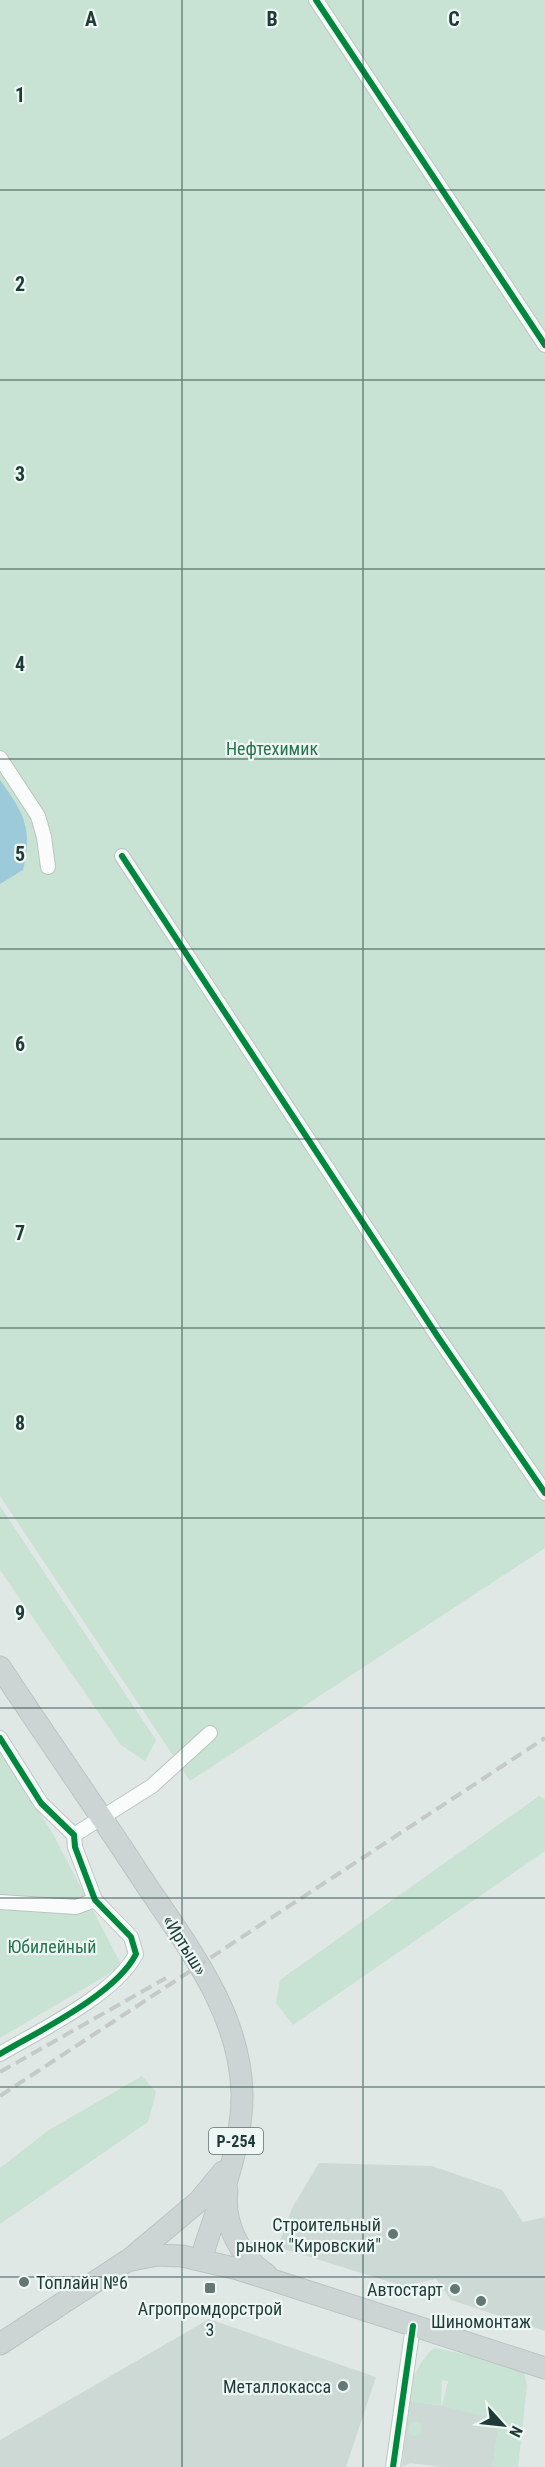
<svg xmlns="http://www.w3.org/2000/svg" width="545" height="2467" viewBox="0 0 545 2467" font-family="'Roboto Condensed',sans-serif">
	<style>
		.built { fill: #cdd9d5 }
		.green { fill: #c8e2d3 }
		.water { fill: #9dcada }
		.lines { fill: none; stroke-linecap: round; stroke-linejoin: round }
		.street-casing { stroke: #bdc5c2; stroke-width: 16 }
		.primary-casing { stroke: #bac5c2; stroke-width: 23 }
		.street { stroke: #fafcfb; stroke-width: 14 }
		.primary { stroke: #ccd5d4; stroke-width: 21 }
		.rail { stroke: #c5cac9; stroke-width: 4; stroke-dasharray: 12 6; stroke-linecap: butt }
		.cycleway-casing { stroke: #eef7f3; stroke-width: 10 }
		.cycleway { stroke: #00873e; stroke-width: 6 }
		.grid { fill: none; stroke: #1e3b37; stroke-width: 1.5; stroke-opacity: 0.55 }
		.poi-dot { fill: #627874; stroke: #eef7f3; stroke-width: 2 }
		.labels { text-anchor: middle; dominant-baseline: central; stroke-width: 4.5; stroke-linejoin: round; paint-order: stroke }
		.shield { fill: #eef7f3; stroke: #5c736f; stroke-width: 1.5 }
		.shield-label { font-size: 16px; font-weight: bold; fill: #1e3b37 }
		.park-label { font-size: 18px; fill: #25744e; stroke: #eef7f3 }
		.street-label { font-size: 18px; fill: #1e3b37; stroke: #eef7f3 }
		.poi-label { font-size: 18px; fill: #1e3b37; stroke: #eef7f3; text-anchor: end }
		.grid-label { font-size: 20px; text-anchor: middle; font-weight: bold; fill: #1e3b37; stroke: #eef7f3; stroke-width: 4.5; stroke-linejoin: round; paint-order: stroke }
	</style>
	<rect width="100%" height="100%" fill="#e0e8e5"/>
	<!-- built -->
	<g class="built">
		<path d="M319 2163 432 2166 502 2190 523 2222 545 2217V2331L451 2300 436 2279 403 2286 278 2247 292 2208Z"/>
		<path d="M209 2319 376 2377 346 2467H0V2440Z"/>
		<path d="M409 2398 413 2402 456 2407 499 2420 493 2467H442L410 2463 402 2467Z"/>
	</g>
	<!-- green -->
	<g class="green">
		<path d="M0 0H545V1548L190 1781 0 1496Z"/>
		<path d="M0 1506 156 1740 145 1761 121 1745 0 1570Z"/>
		<path d="M0 1750 53 1834 122 1966 0 2038Z"/>
		<path d="M539 1796 545 1799V1851L293 2025 276 2003 280 1980Z"/>
		<path d="M142 2076 156 2092 148 2122 0 2224V2168L49 2130Z"/>
		<path d="M435 2348 473 2356 524 2372 527 2386 518 2467H493L499 2420 442 2406 448 2381 442 2380 441 2405 413 2402 409 2398C410 2381 421 2357 435 2348Z"/>
		<circle cx="415" cy="2429" r="7"/>
	</g>
	<!-- water -->
	<path class="water" d="M0 780C24 813 33 829 23 870L0 884Z"/>
	<g class="lines">
		<defs>
			<g id="street">
				<path d="M316 0 545 345"/>
				<path d="M0 758 38 816 44 837 48 867"/>
				<path d="M122 856 438 1337 545 1493"/>
				<path d="M0 1738 41 1803 74 1835 75 1847 95 1900 131 1937 136 1954C116 1994 39 2031 0 2054"/>
				<path d="M74 1835 152 1786 210 1733"/>
				<path d="M0 1902 76 1907 95 1900"/>
				<path d="M393 2467 413 2326"/>
			</g>
			<g id="primary">
				<path d="M0 1667C46 1737 94 1805 139 1874 183 1941 240 2009 242 2093 243 2148 217 2207 201 2259"/>
				<path d="M227 2190C223 2223 239 2256 266 2274"/>
				<path d="M130 2259 199 2201 223 2172"/>
				<path d="M0 2344 127 2261 157 2255 182 2256 238 2269 545 2368"/>
			</g>
		</defs>
		<!-- street casing -->
		<use href="#street" class="street-casing"/>
		<!-- primary casing -->
		<use href="#primary" class="primary-casing"/>
		<!-- street -->
		<use href="#street" class="street"/>
		<!-- primary -->
		<use href="#primary" class="primary"/>
		<!-- rail -->
		<g class="rail">
			<path d="M0 2072 166 1978"/>
			<path d="M0 2096 545 1738"/>
		</g>
		<defs>
			<g id="cycleway">
				<path d="M316 0 545 345"/>
				<path d="M122 856 438 1337 545 1493"/>
				<path d="M0 1738 41 1803 74 1835 75 1847 95 1900 131 1937 136 1954C116 1994 39 2031 0 2054"/>
				<path d="M393 2467 413 2326"/>
			</g>
		</defs>
		<!-- cycleway casing -->
		<use href="#cycleway" class="cycleway-casing"/>
		<!-- cycleway -->
		<use href="#cycleway" class="cycleway"/>
	</g>
	<!-- grid -->
	<path class="grid" d="M182 0V2467M363 0V2467M0 190H545M0 380H545M0 569H545M0 759H545M0 949H545M0 1139H545M0 1328H545M0 1518H545M0 1708H545M0 1898H545M0 2087H545M0 2277H545"/>
	<!-- markers -->
	<g class="poi-dot">
		<circle cx="393" cy="2234" r="6"/>
		<circle cx="24" cy="2282" r="6"/>
		<rect x="204" y="2282" width="12" height="12" rx="3"/>
		<circle cx="455" cy="2289" r="6"/>
		<circle cx="481" cy="2301" r="6"/>
		<circle cx="343" cy="2386" r="6"/>
	</g>
	<g class="labels">
		<!-- shield labels -->
		<rect class="shield" x="209" y="2128" width="54" height="26" rx="4.5"/>
		<g class="shield-label">
			<text x="236" y="2141">Р-254</text>
		</g>
		<!-- park labels -->
		<g class="park-label">
			<text x="272" y="748">Нефтехимик</text>
			<text x="52" y="1946">Юбилейный</text>
		</g>
		<!-- street labels -->
		<g class="street-label">
			<text transform="translate(185 1945) rotate(58)">«Иртыш»</text>
		</g>
		<!-- poi labels -->
		<g class="poi-label">
			<text x="381" y="2224">Строительный<tspan x="381" dy="21">рынок "Кировский"</tspan></text>
			<text x="36" y="2282" text-anchor="start">Топлайн №6</text>
			<text x="443" y="2289">Автостарт</text>
			<text x="210" y="2308" text-anchor="middle">Агропромдорстрой<tspan x="210" dy="21">3</tspan></text>
			<text x="481" y="2321" text-anchor="middle">Шиномонтаж</text>
			<text x="331" y="2386">Металлокасса</text>
		</g>
	</g>
	<g class="grid-label">
		<text x="91" y="26">A</text>
		<text x="272" y="26">B</text>
		<text x="454" y="26">C</text>
		<text x="20" y="102">1</text>
		<text x="20" y="291">2</text>
		<text x="20" y="481">3</text>
		<text x="20" y="671">4</text>
		<text x="20" y="861">5</text>
		<text x="20" y="1051">6</text>
		<text x="20" y="1240">7</text>
		<text x="20" y="1430">8</text>
		<text x="20" y="1620">9</text>
	</g>
	<!-- north arrow -->
	<g transform="translate(503 2425) rotate(117)" stroke="#eef7f3" stroke-width="4.5" paint-order="stroke">
	<path d="M0-4.5L10 22L0 15L-10 22Z" fill="#1e3b37"/>
	<text y="-9" font-size="16" font-weight="bold" text-anchor="middle" fill="#1e3b37">N</text>
	</g>
</svg>
